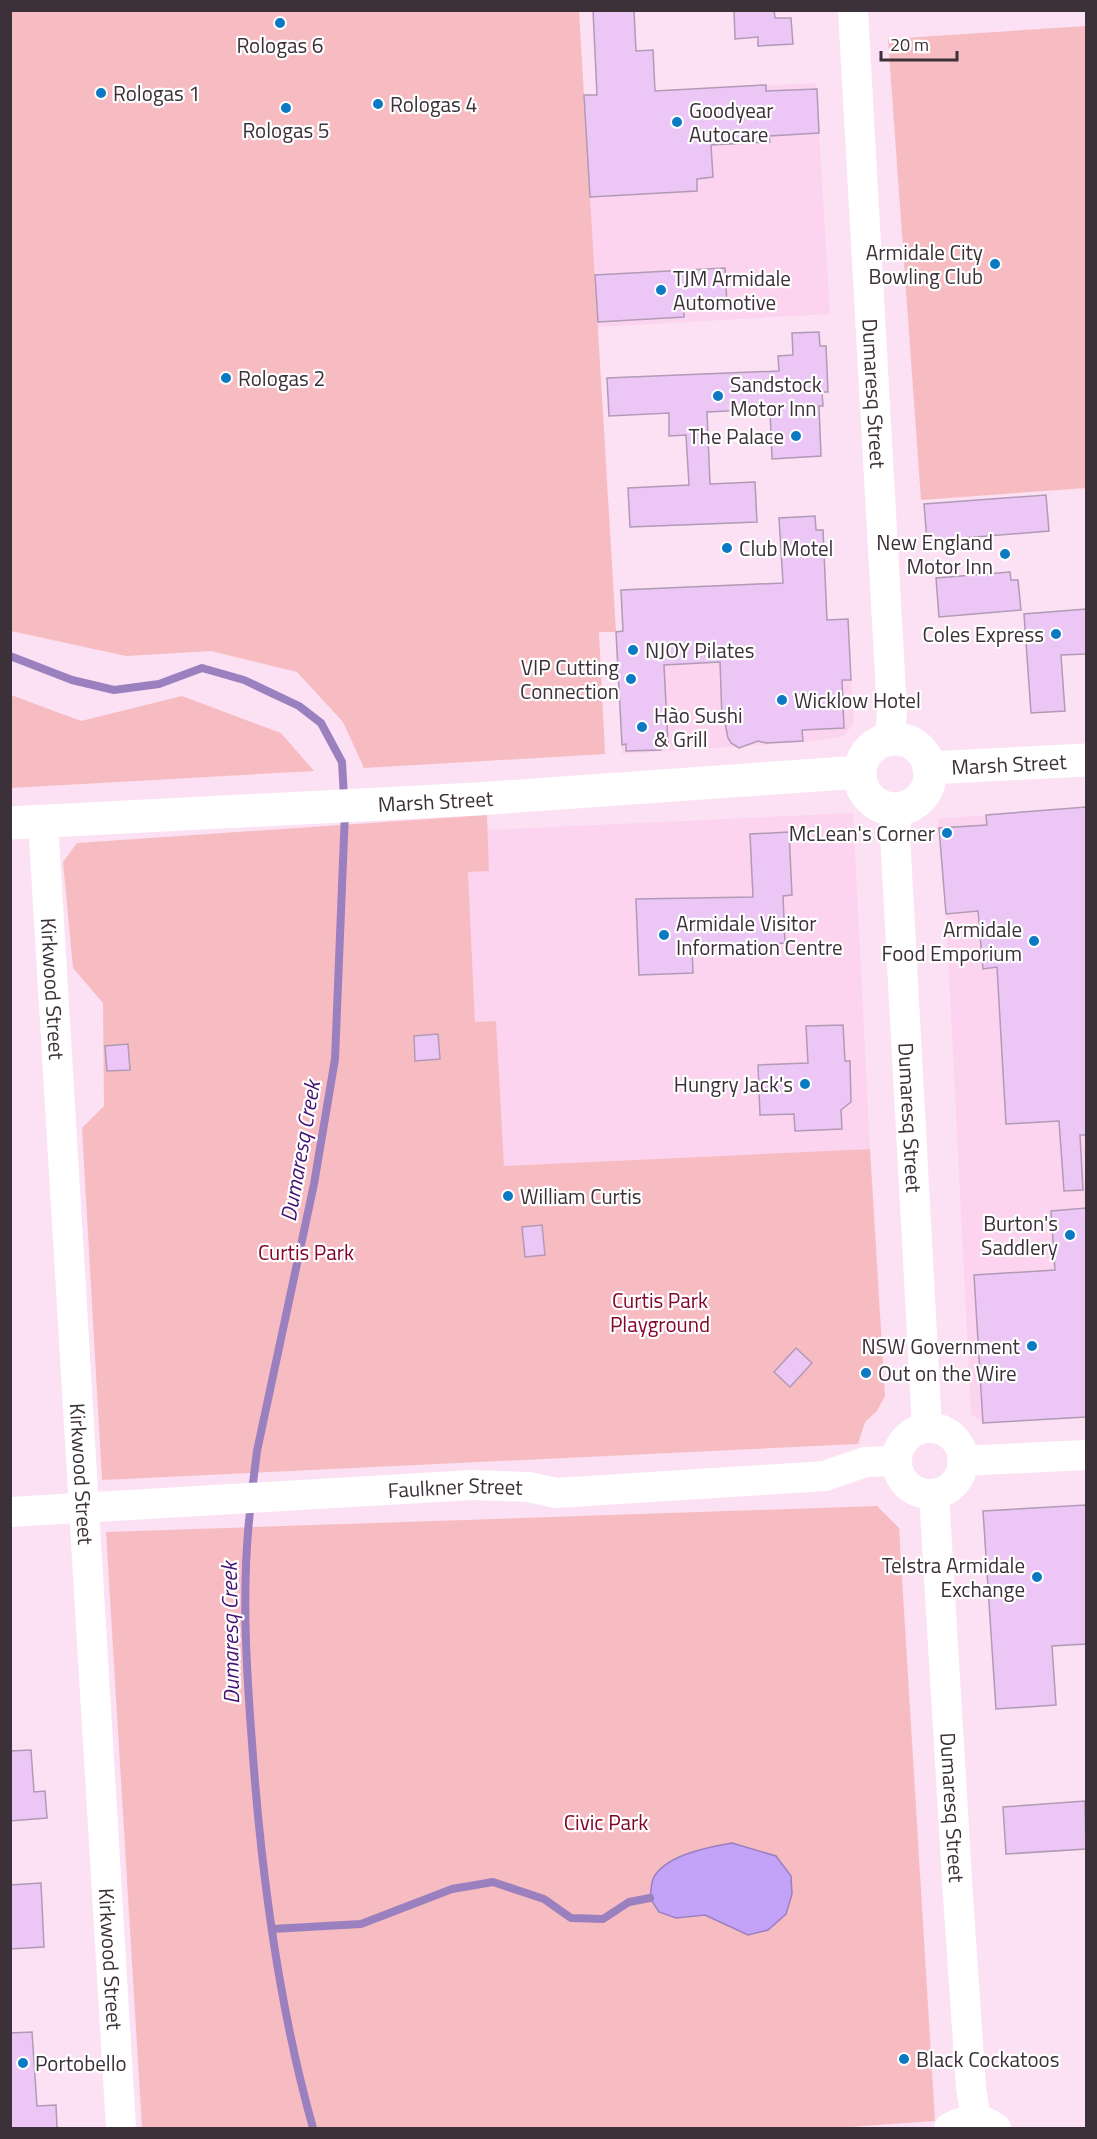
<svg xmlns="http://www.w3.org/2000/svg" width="1097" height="2139" viewBox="0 0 1097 2139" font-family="'Titillium Web',sans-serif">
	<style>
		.built { fill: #fcd4f0 }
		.green { fill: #f7bcc1 }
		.water { fill: #c3a3f8; stroke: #9a80bf; stroke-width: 1.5 }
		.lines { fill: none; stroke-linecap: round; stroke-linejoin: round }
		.stream { stroke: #9a80bf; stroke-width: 8 }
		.building { fill: #ecc7f5; stroke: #b09ab6; stroke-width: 1.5 }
		.minor { stroke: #fff; stroke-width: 30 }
		.secondary { stroke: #fff; stroke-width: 33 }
		.poi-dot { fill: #0c79c3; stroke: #fff; stroke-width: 2 }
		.labels { text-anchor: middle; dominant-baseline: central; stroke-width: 4.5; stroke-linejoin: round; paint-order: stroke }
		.poi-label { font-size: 21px; fill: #3c3039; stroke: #fff; text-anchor: start }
		.street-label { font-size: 21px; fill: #3c3039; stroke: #fff }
		.park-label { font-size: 21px; fill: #83052c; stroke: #fff }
		.water-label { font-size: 22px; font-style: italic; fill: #451275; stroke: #fff }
	</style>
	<rect width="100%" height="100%" fill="#fbe1f3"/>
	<!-- built -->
	<g class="built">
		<path d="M816 83 830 314 598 327 584 95Z"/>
		<path d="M848 619 854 724 842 737 804 742 622 754 616 632Z"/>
		<path d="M1086 807V1417L983 1423 971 1414 946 914 938 819Z"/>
		<path d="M853 813 870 1149 504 1166 496 1021 475 1022 468 872 489 870 487 830Z"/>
	</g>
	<!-- green -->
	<g class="green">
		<path d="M11 11H579L616 632H599L605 754 364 768 343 722 297 672 211 651 126 656 11 631Z"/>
		<path d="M1086 26V488L921 500 888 39Z"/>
		<path d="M11 695 81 721 182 696 281 733 314 771 11 788Z"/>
		<path d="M487 815 489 871 468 872 475 1022 496 1021 504 1166 870 1149 885 1396 877 1411 865 1422 858 1444 102 1480 82 1128 104 1106 103 1003 73 968 63 862 77 843Z"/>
		<path d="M877 1506 899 1528 935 2121 835 2128H142L106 1532Z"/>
	</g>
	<!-- water -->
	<path class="water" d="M732 1843 776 1856 791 1876 792 1894 786 1914 768 1930 748 1935 705 1915 676 1918 659 1912 650 1898C651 1892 651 1884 653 1879 664 1855 709 1847 732 1843Z"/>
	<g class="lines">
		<!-- stream -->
		<g class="stream">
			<path d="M10 656 72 680 114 690 159 684 202 668 244 680 299 706 321 723 342 762 344 797"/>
			<path d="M252 1491 257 1451 314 1184 335 1059 345 812"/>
			<path d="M251 1503C241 1582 246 1664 252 1743 261 1872 278 2004 313 2128"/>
			<path d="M272 1929 361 1924 452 1889 493 1882 544 1899 571 1918 603 1919 629 1902 650 1898"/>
		</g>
	</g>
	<!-- building -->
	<g class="building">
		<path d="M593 10H634L636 51 653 50 655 91 766 85V91L817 89 819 133 769 136 770 142 711 145 713 177 697 179V191L590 197 584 95H597Z"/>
		<path d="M734 10H774L775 18H791L793 44 758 46V37L735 39Z"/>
		<path d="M725 268 727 304 684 307V317L598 322 595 275Z"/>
		<path d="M819 332 820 346H826L828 392H822L823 406H819L821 456 772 459 770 409 707 412 710 484 755 482 757 522 630 527 628 488 689 485 686 435 669 436V413L609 416 607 378 779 371 778 356 793 355 792 333Z"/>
		<path d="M1046 495 1049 531 927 541 924 504Z"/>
		<path d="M815 516 816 530H823L827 620 848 619 851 680H842L844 728 802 730 803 741 766 743 758 741 739 748 731 743 728 738 724 718H722L720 662 664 665 668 743H661V750L626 751V744L622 745 616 632 623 631 621 590 783 583 779 518Z"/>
		<path d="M1010 572 1011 580H1018L1021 610 939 617 936 578Z"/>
		<path d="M1086 609V654L1061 655 1065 711 1031 713 1024 614Z"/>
		<path d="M1086 807V1135H1080L1083 1190 1064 1191 1059 1121 1006 1124 997 967 983 969 978 911 946 914 939 828 987 825 986 815Z"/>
		<path d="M789 832 792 895 783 896 785 943 692 947 693 973 639 975 636 899 753 897 750 834Z"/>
		<path d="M843 1025 845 1061H850L851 1102 841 1110 842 1129 795 1131 794 1114 760 1115 758 1065 808 1063 806 1026Z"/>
		<path d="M438 1034 440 1059 415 1061 414 1036Z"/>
		<path d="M128 1044 130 1070 107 1071 105 1046Z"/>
		<path d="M1086 1208V1417L983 1423 974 1275 1055 1270 1051 1211Z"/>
		<path d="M542 1225 545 1255 525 1257 522 1227Z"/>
		<path d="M796 1348 812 1363 790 1387 774 1372Z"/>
		<path d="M1086 1505V1644L1052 1646 1056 1705 996 1709 983 1511Z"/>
		<path d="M31 1750 34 1792 45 1791 47 1818 10 1821V1751Z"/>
		<path d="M1085 1801 1086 1849 1006 1854 1003 1807Z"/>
		<path d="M41 1883 44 1947 10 1949V1885Z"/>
		<path d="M32 2032 37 2106 56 2105 57 2128H10V2033Z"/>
	</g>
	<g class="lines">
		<!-- minor -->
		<g class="minor">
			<path id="s1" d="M853 10 892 711 890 739"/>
			<path id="s2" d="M897 809 895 834 927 1427"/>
			<path id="s3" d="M43 821 121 2128"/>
			<circle cx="930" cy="1461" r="33"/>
			<path d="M962 1461 1086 1455"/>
			<path id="s4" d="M934 1494 958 1896 971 2087 976 2120"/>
			<path id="s5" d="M10 1512 472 1485 529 1487 556 1493 825 1476 865 1462 896 1461"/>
			<path d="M949 2128C966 2119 981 2117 996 2128"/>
		</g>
		<!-- secondary -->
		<g class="secondary">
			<circle cx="895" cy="774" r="35"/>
			<path id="s6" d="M929 768 1086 760"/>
			<path id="s7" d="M10 823 476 799 860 772"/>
		</g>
	</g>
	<!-- markers -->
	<g class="poi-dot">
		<circle cx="280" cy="23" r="6"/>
		<circle cx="101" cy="93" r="6"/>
		<circle cx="378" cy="104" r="6"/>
		<circle cx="286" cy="108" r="6"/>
		<circle cx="677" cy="122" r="6"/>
		<circle cx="995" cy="264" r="6"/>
		<circle cx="661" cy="290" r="6"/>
		<circle cx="226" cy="378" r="6"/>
		<circle cx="718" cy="396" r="6"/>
		<circle cx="796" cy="436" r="6"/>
		<circle cx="727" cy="548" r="6"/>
		<circle cx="1005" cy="554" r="6"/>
		<circle cx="1056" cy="634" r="6"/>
		<circle cx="633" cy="650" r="6"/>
		<circle cx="631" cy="679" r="6"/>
		<circle cx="782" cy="700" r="6"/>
		<circle cx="642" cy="727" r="6"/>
		<circle cx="947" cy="833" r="6"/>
		<circle cx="664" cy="935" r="6"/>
		<circle cx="1034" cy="941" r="6"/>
		<circle cx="805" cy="1084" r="6"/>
		<circle cx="508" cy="1196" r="6"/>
		<circle cx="1070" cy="1235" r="6"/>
		<circle cx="1032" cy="1346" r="6"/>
		<circle cx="866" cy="1373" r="6"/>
		<circle cx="1037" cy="1577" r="6"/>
		<circle cx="904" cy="2059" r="6"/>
		<circle cx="23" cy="2063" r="6"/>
	</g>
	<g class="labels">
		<!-- poi labels -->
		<g class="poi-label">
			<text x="280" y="45" text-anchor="middle">Rologas 6</text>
			<text x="113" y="93">Rologas 1</text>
			<text x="390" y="104">Rologas 4</text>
			<text x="689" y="110">Goodyear<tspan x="689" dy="24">Autocare</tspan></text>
			<text x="286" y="130" text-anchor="middle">Rologas 5</text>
			<text x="983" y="252" text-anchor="end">Armidale City<tspan x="983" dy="24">Bowling Club</tspan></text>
			<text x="673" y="278">TJM Armidale<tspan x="673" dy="24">Automotive</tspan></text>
			<text x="238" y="378">Rologas 2</text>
			<text x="730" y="384">Sandstock<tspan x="730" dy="24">Motor Inn</tspan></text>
			<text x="784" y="436" text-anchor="end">The Palace</text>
			<text x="993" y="542" text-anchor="end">New England<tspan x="993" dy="24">Motor Inn</tspan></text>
			<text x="739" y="548">Club Motel</text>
			<text x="1044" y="634" text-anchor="end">Coles Express</text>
			<text x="645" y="650">NJOY Pilates</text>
			<text x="619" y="667" text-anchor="end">VIP Cutting<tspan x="619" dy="24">Connection</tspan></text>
			<text x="794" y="700">Wicklow Hotel</text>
			<text x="654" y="715">Hào Sushi<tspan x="654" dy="24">&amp; Grill</tspan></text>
			<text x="935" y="833" text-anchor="end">McLean's Corner</text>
			<text x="676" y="923">Armidale Visitor<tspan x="676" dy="24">Information Centre</tspan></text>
			<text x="1022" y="929" text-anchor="end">Armidale<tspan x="1022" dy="24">Food Emporium</tspan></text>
			<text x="793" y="1084" text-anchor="end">Hungry Jack's</text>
			<text x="520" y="1196">William Curtis</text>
			<text x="1058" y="1223" text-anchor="end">Burton's<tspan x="1058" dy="24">Saddlery</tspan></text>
			<text x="1020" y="1346" text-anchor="end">NSW Government</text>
			<text x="878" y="1373">Out on the Wire</text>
			<text x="1025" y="1565" text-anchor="end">Telstra Armidale<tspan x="1025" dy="24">Exchange</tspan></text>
			<text x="916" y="2059">Black Cockatoos</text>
			<text x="35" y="2063">Portobello</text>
		</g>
		<!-- street labels -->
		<g class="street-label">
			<text stroke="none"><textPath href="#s1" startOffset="384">Dumaresq Street</textPath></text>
			<text stroke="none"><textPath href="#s6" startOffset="80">Marsh Street</textPath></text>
			<text stroke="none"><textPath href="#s7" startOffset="426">Marsh Street</textPath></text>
			<text stroke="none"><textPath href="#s3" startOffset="168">Kirkwood Street</textPath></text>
			<text stroke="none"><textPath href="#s2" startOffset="309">Dumaresq Street</textPath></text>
			<text stroke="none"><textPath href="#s3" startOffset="654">Kirkwood Street</textPath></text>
			<text stroke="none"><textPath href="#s5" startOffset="446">Faulkner Street</textPath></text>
			<text stroke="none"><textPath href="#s4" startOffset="314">Dumaresq Street</textPath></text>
			<text stroke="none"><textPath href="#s3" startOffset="1140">Kirkwood Street</textPath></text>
		</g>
		<!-- park labels -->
		<g class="park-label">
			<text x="306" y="1252">Curtis Park</text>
			<text x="660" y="1300">Curtis Park<tspan x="660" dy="24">Playground</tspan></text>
			<text x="606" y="1822">Civic Park</text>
		</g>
		<!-- water labels -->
		<g class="water-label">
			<text transform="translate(300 1151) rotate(-80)">Dumaresq Creek</text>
			<text transform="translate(230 1633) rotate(-91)">Dumaresq Creek</text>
		</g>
	</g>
	<!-- border -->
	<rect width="1097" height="2139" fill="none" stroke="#3c3039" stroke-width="24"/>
	<!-- scale -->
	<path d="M881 51v9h76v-9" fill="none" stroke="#3c3039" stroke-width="3"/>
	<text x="890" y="51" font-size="18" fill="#3c3039" stroke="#ffffff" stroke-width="4.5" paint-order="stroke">20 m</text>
</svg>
